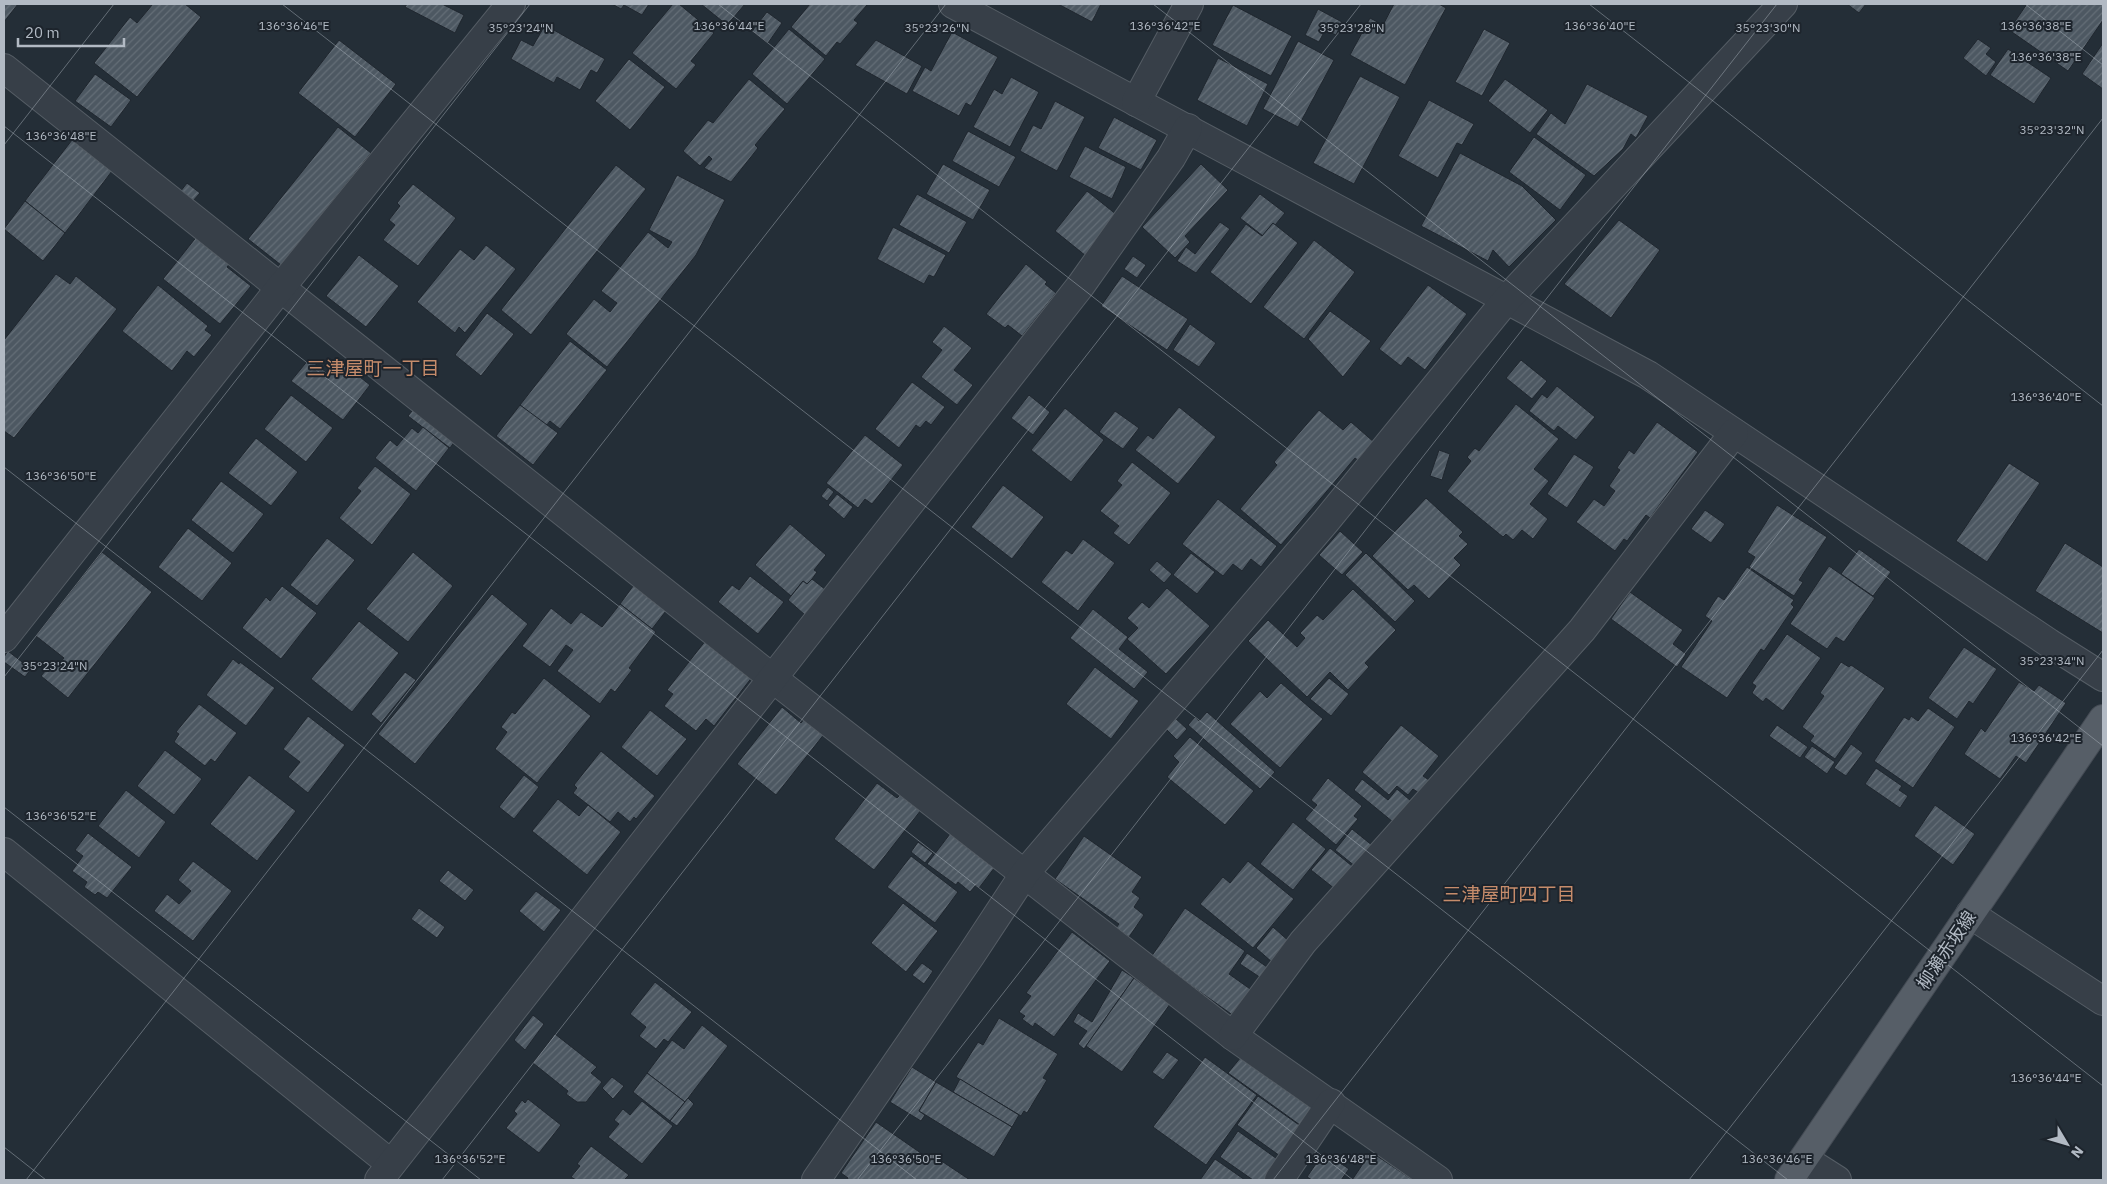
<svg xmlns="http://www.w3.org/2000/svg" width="2107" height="1184" viewBox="0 0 2107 1184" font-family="'IBM Plex Sans','Noto Sans JP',sans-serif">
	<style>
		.building { fill: url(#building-hatch); stroke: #1f262e }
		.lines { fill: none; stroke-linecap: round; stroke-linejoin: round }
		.minor-casing { stroke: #555d65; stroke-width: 30 }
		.major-casing { stroke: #444b54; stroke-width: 30 }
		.minor { stroke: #373f48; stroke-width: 28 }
		.major { stroke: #565e67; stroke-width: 28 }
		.ticks { fill: none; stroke: #b2bac4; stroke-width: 1; stroke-opacity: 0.45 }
		.labels { text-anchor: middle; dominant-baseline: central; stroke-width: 4; stroke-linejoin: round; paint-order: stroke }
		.street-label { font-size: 18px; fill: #b2bac4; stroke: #1d242c }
		.neighbourhood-label { font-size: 19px; fill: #c68c6b; stroke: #1d242c }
		.ticks-label { font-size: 12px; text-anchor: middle; fill: #b2bac4; stroke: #1d242c; stroke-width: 4; stroke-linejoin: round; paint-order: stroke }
	</style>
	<defs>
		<pattern id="building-hatch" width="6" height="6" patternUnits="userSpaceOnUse" patternTransform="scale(1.25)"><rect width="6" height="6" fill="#4d5862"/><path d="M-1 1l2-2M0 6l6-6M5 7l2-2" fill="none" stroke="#646e77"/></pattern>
	</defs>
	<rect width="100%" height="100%" fill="#242e37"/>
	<!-- building -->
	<g class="building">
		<path d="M4 4H18L4 22Z"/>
		<path d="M153 4H185L201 17 137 97 94 63 130 17 137 23Z"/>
		<path d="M407 4H442L464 15 455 33 405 7Z"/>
		<path d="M612 4H649L642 15 624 5 621 9Z"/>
		<path d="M673 4H679L714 33 691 61 696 65 676 89 632 53Z"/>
		<path d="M701 4H745L727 25Z"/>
		<path d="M810 4H866L867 5 854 20 858 23 840 44 837 42 826 56 791 27Z"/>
		<path d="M1058 4H1101L1092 22Z"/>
		<path d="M1394 4H1439L1446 8 1405 85 1350 55 1370 18 1383 25Z"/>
		<path d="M1847 4H1866L1859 13Z"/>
		<path d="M2027 4H2103V20L2068 71 2009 30Z"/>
		<path d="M1233 5 1292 36 1271 76 1212 45Z"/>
		<path d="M1318 9 1342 22 1336 35 1325 30 1319 42 1305 35Z"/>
		<path d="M767 12 782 23 768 43 752 31Z"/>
		<path d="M545 25 605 59 597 73 591 70 580 90 557 77 554 83 511 59 521 40 533 46Z"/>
		<path d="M789 29 825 59 787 104 752 74Z"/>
		<path d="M1484 29 1510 43 1482 96 1455 82Z"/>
		<path d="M952 32 998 57 971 106 966 103 959 116 912 91 925 67 931 71Z"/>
		<path d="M1978 39 1991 48 1986 54 1996 62 1986 76 1963 58Z"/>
		<path d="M339 40 396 84 355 137 298 93Z"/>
		<path d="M876 40 922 66 907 94 855 65Z"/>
		<path d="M1298 41 1334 60 1298 127 1263 109Z"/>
		<path d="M2103 43V89L2082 74Z"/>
		<path d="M2008 49 2051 78 2034 104 1990 75Z"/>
		<path d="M1218 58 1268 84 1247 126 1197 100Z"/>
		<path d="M629 59 665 87 630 130 595 101Z"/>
		<path d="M95 74 131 100 111 127 75 101Z"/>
		<path d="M1360 76 1400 97 1354 184 1313 163Z"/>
		<path d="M1011 77 1039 92 1010 147 973 127 994 89 1002 94Z"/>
		<path d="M749 79 785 109 755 145 758 148 731 182 704 168 712 159 709 156 700 166 683 151 708 120 713 123Z"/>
		<path d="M1505 79 1548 110 1530 133 1488 101Z"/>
		<path d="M1587 84 1648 116 1636 138 1631 134 1623 149 1594 176 1536 134 1551 113 1565 124Z"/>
		<path d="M1429 100 1474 124 1462 145 1457 143 1438 178 1398 156Z"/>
		<path d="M1055 101 1085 117 1057 171 1020 151 1033 125 1041 129Z"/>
		<path d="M1114 117 1157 140 1141 170 1098 148Z"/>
		<path d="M338 127 371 153 281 265 248 239Z"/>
		<path d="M968 131 1016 157 999 187 952 161Z"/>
		<path d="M1534 137 1586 175 1560 210 1509 172Z"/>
		<path d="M72 140 112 171 65 233 25 201Z"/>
		<path d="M1085 146 1126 167 1112 199 1069 177Z"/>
		<path d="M1460 153 1522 186 1556 220 1509 267 1493 250 1488 261 1421 226Z"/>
		<path d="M943 164 990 190 973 220 926 194Z"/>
		<path d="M1201 164 1228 190 1185 236 1190 242 1175 258 1142 227Z"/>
		<path d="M616 165 646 189 531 335 501 310Z"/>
		<path d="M677 175 725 200 696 255 607 367 566 334 594 299 610 312 617 303 601 291 648 232 668 248 672 242 649 230Z"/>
		<path d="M187 183 200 193 192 202 180 192Z"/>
		<path d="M413 184 456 218 418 266 383 240 395 225 389 220 400 206 397 203Z"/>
		<path d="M1087 191 1117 215 1086 256 1055 231Z"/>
		<path d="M917 194 967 222 949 253 899 225Z"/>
		<path d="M1260 194 1285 213 1275 225 1273 223 1263 236 1240 218Z"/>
		<path d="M25 201 65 233 43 261 4 229Z"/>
		<path d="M1619 220 1660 250 1611 318 1564 284Z"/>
		<path d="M1220 222 1230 229 1196 273 1177 261 1186 247 1195 254Z"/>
		<path d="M1273 223 1298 243 1251 304 1210 272 1246 224 1262 236Z"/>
		<path d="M893 227 946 255 934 277 929 275 924 284 877 259Z"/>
		<path d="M198 235 231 262 227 267 251 286 220 324 163 279Z"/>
		<path d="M1314 240 1355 272 1304 339 1263 307Z"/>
		<path d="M486 245 516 269 465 333 459 327 455 333 417 302 460 249 474 260Z"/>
		<path d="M359 255 399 286 366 327 326 296Z"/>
		<path d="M1133 256 1146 265 1137 278 1124 269Z"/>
		<path d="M1026 264 1047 282 1045 284 1056 293 1022 336 1008 325 1005 328 986 314Z"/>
		<path d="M56 274 70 284 76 276 117 309 14 438 4 431V340Z"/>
		<path d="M1122 276 1188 319 1167 350 1101 306Z"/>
		<path d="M158 285 208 326 205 330 212 335 194 357 187 351 172 371 122 331Z"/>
		<path d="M1428 285 1467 314 1425 370 1408 357 1401 366 1379 349Z"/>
		<path d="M1330 311 1371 341 1343 377 1308 339Z"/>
		<path d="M487 313 514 334 481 376 455 355Z"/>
		<path d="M1190 324 1216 343 1199 367 1173 350Z"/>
		<path d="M944 326 972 348 954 370 973 385 957 405 921 377 942 350 932 342Z"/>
		<path d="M570 341 607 370 560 429 550 421 546 426 520 405Z"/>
		<path d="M336 358 370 385 343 420 291 381 309 359 326 372Z"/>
		<path d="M1521 360 1547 381 1532 399 1506 378Z"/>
		<path d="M912 382 945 407 931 425 926 421 920 428 916 425 899 448 875 429Z"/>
		<path d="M1557 386 1595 417 1576 440 1558 426 1554 431 1529 411 1542 394 1547 398Z"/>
		<path d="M291 395 333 428 306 462 264 429Z"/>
		<path d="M1029 395 1050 412 1033 435 1011 418Z"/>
		<path d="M1516 404 1559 439 1534 469 1549 481 1530 504 1548 519 1533 539 1522 530 1513 540 1506 534 1503 537 1447 491 1471 461 1467 457 1475 448 1479 451Z"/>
		<path d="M520 405 558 433 533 465 496 436Z"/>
		<path d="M416 406 457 438 450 448 408 416Z"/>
		<path d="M1179 407 1216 437 1178 484 1135 450 1148 435 1153 439Z"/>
		<path d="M1065 408 1104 440 1071 482 1031 450Z"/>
		<path d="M1319 410 1343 430 1351 422 1375 443 1359 461 1355 458 1281 545 1240 509 1277 465 1274 462Z"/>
		<path d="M1115 411 1139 428 1123 449 1099 432Z"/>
		<path d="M1657 422 1698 452 1650 518 1646 515 1627 541 1624 539 1615 551 1576 522 1594 499 1604 506 1615 491 1609 486 1620 470 1617 468 1629 450 1634 454Z"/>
		<path d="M423 427 449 448 416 491 375 458 390 440 397 446 412 428 418 433Z"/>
		<path d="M865 435 903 465 872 504 865 499 858 508 826 483Z"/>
		<path d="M256 438 298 472 271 506 228 473Z"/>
		<path d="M1439 450 1450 454 1442 480 1430 476Z"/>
		<path d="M1574 454 1594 467 1567 508 1547 494Z"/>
		<path d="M1132 462 1171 493 1129 545 1113 533 1119 526 1100 511 1122 485 1117 481Z"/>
		<path d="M2009 463 2040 483 1987 562 1956 541Z"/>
		<path d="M375 466 411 494 372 545 339 518 361 491 357 488Z"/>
		<path d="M221 481 264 514 233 553 191 520Z"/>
		<path d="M1003 485 1044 517 1012 559 971 527Z"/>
		<path d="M828 487 834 492 827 501 821 496Z"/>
		<path d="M837 494 853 507 844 519 828 505Z"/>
		<path d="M1426 498 1463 532 1459 536 1468 544 1454 558 1461 565 1429 599 1414 585 1408 590 1372 556Z"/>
		<path d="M1218 499 1277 546 1261 567 1251 559 1242 571 1233 564 1223 576 1182 544Z"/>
		<path d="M1777 505 1827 537 1799 580 1803 582 1794 596 1749 567 1755 557 1747 552Z"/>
		<path d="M1705 510 1725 524 1711 543 1691 529Z"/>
		<path d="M790 524 826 555 814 570 817 572 812 579 807 584 803 581 791 596 755 565Z"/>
		<path d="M188 528 232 563 202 601 158 567Z"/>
		<path d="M1340 531 1363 552 1342 575 1319 555Z"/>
		<path d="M327 538 355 560 317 606 290 585Z"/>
		<path d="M1083 539 1115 563 1078 611 1041 582 1066 550 1072 554Z"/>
		<path d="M2065 543 2103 567V633L2035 591Z"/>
		<path d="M1859 549 1891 572 1873 596 1841 574Z"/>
		<path d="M102 552 152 592 68 698 41 676 52 663 56 667 64 658 36 636Z"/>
		<path d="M413 552 453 586 408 642 366 609Z"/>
		<path d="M1191 553 1215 572 1197 594 1173 575Z"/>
		<path d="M1366 553 1415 601 1395 622 1345 575Z"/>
		<path d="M1157 561 1172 574 1164 583 1149 570Z"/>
		<path d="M1829 566 1875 598 1844 642 1836 637 1827 649 1790 624Z"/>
		<path d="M1747 567 1794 600 1791 604 1794 607 1764 651 1761 649 1727 698 1681 667 1712 621 1705 616 1718 596 1724 600Z"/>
		<path d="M750 576 784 602 758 634 718 602 732 585 739 590Z"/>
		<path d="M812 579 826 590 805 615 788 600 803 581 807 584Z"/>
		<path d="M636 582 669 607 652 629 620 604Z"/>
		<path d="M282 586 317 613 281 659 242 628 266 597 270 601Z"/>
		<path d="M1167 588 1210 626 1166 674 1127 639 1138 628 1127 618 1142 602 1149 608Z"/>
		<path d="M1353 589 1396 630 1365 663 1369 667 1348 690 1330 672 1307 697 1248 641 1268 620 1297 647 1305 638 1300 633 1317 615 1323 620Z"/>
		<path d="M1630 592 1683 630 1673 644 1686 654 1677 667 1611 619Z"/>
		<path d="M492 594 528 624 415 764 378 734Z"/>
		<path d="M620 604 656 632 629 668 632 670 615 692 611 689 600 704 557 671 573 650 566 645 550 667 522 646 551 608 571 624 581 612 602 627Z"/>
		<path d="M1093 609 1128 637 1119 649 1148 672 1134 689 1070 638Z"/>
		<path d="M359 621 399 653 352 712 311 679Z"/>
		<path d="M1787 634 1821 658 1783 711 1766 698 1763 702 1752 693 1756 686 1752 683Z"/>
		<path d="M706 640 753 676 714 726 706 719 696 731 664 706 673 694 667 690Z"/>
		<path d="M1964 647 1997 669 1973 704 1969 701 1957 719 1928 698Z"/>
		<path d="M8 651 31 669 25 677 4 662V657Z"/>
		<path d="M233 659 239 664 240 662 275 688 246 726 206 695Z"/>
		<path d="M1841 662 1849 667 1851 665 1885 688 1835 759 1810 741 1814 736 1802 727 1824 696 1820 693Z"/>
		<path d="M1095 667 1139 701 1111 739 1066 704Z"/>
		<path d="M405 672 416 680 381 723 371 714Z"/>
		<path d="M544 678 591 716 537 783 495 749 507 732 501 727 512 712 515 714Z"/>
		<path d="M1329 678 1349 694 1331 716 1310 699Z"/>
		<path d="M2019 682 2034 691 2039 685 2066 703 2026 763 2016 756 2000 779 1964 754 1981 728 1985 732Z"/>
		<path d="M1281 683 1323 719 1280 768 1230 724 1260 691 1267 698Z"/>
		<path d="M199 704 237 733 215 762 211 759 205 766 174 742 179 734 176 732Z"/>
		<path d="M782 707 801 723 805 718 825 733 776 795 737 764Z"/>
		<path d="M1928 708 1955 727 1913 788 1874 761 1904 717 1909 720 1911 716 1918 721Z"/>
		<path d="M650 710 687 739 657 776 621 747Z"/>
		<path d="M1207 712 1275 772 1260 789 1188 725 1195 717 1199 721Z"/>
		<path d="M308 716 345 745 308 793 288 777 300 762 283 749Z"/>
		<path d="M1174 717 1187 729 1177 740 1165 728Z"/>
		<path d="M1401 725 1439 756 1423 776 1429 780 1419 793 1413 789 1408 795 1397 786 1389 795 1362 772Z"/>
		<path d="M1777 725 1808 747 1800 758 1769 736Z"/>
		<path d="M1190 737 1254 791 1225 825 1167 777 1179 762 1173 756Z"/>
		<path d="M1851 744 1863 753 1846 776 1834 768Z"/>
		<path d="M1812 746 1835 762 1827 774 1804 757Z"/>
		<path d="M165 750 202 779 174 815 137 786Z"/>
		<path d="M601 751 655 796 636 819 634 817 630 822 618 812 610 822 573 793 577 788 574 785Z"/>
		<path d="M1876 768 1902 786 1899 790 1908 796 1900 808 1865 784Z"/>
		<path d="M249 775 296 811 257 861 210 824Z"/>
		<path d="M524 775 539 787 514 819 499 807Z"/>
		<path d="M1328 778 1362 806 1354 816 1358 819 1336 845 1305 819 1317 805 1311 800Z"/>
		<path d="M1362 779 1388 800 1397 789 1411 801 1393 822 1354 790Z"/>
		<path d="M877 783 897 798 901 794 921 810 874 870 834 839Z"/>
		<path d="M126 790 166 822 139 858 98 826Z"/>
		<path d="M558 799 579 816 588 805 621 832 587 875 532 831Z"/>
		<path d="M1935 805 1975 834 1953 865 1914 836Z"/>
		<path d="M1293 822 1326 849 1293 890 1260 864Z"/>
		<path d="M1352 829 1373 846 1356 867 1335 850Z"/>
		<path d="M88 833 132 867 107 898 98 892 95 895 84 887 87 882 72 871 83 856 75 850Z"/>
		<path d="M950 834 995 867 979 888 976 885 970 892 958 882 956 885 927 864Z"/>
		<path d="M1084 836 1142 877 1132 892 1140 898 1134 907 1144 915 1129 937 1116 928 1119 924 1055 879Z"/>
		<path d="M918 842 933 853 925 863 911 852Z"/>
		<path d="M1330 848 1352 866 1335 889 1311 870Z"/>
		<path d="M911 856 958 892 935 923 887 887Z"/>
		<path d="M193 861 232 891 193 941 154 911 167 894 179 904 191 891 178 880Z"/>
		<path d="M1248 861 1294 899 1253 948 1200 904 1223 877 1230 883Z"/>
		<path d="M448 870 474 890 465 901 439 881Z"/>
		<path d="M536 891 561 910 544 932 519 911Z"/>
		<path d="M903 903 938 931 906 972 871 943Z"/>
		<path d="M419 908 445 927 437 938 411 919Z"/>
		<path d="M1185 908 1245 951 1229 974 1253 991 1234 1016 1151 957Z"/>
		<path d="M1273 927 1291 943 1273 963 1256 948Z"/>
		<path d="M1072 932 1110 961 1054 1037 1035 1023 1033 1027 1022 1019 1025 1016 1019 1012 1031 996 1026 993Z"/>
		<path d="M1247 953 1267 967 1261 978 1240 964Z"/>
		<path d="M922 963 933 971 924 984 912 975Z"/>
		<path d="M1122 970 1134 978 1084 1049 1078 1044 1087 1031 1073 1022 1078 1013 1092 1022Z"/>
		<path d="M1134 978 1170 1004 1122 1072 1086 1046Z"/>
		<path d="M655 982 692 1012 668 1042 664 1039 656 1049 639 1036 646 1027 630 1014Z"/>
		<path d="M533 1015 544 1024 525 1050 514 1040Z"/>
		<path d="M999 1018 1058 1054 1043 1078 1047 1080 1027 1113 1024 1111 1021 1116 956 1077 978 1042 983 1045Z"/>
		<path d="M702 1025 728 1046 685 1102 647 1073 672 1040 684 1049Z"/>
		<path d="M555 1034 597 1067 591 1073 602 1082 586 1102H577L566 1094 568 1091 533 1063Z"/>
		<path d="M1167 1052 1179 1060 1163 1080 1152 1072Z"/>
		<path d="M1205 1057 1257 1095 1206 1165 1153 1127Z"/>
		<path d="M1241 1057 1312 1108 1300 1125 1228 1073Z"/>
		<path d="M912 1067 936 1082 919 1111 925 1115 921 1121 890 1102Z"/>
		<path d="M647 1073 685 1102 670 1121 633 1092Z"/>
		<path d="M612 1077 624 1086 613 1099 602 1088Z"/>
		<path d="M960 1079 1019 1115 1012 1127 953 1092Z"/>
		<path d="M936 1082 1012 1127 994 1157 919 1111Z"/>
		<path d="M1258 1096 1302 1127 1280 1156 1237 1125Z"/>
		<path d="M688 1098 694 1104 677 1126 670 1121Z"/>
		<path d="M528 1099 561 1125 539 1153 506 1128 517 1114 514 1111 522 1100 525 1103Z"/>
		<path d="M642 1101 673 1126 642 1164 608 1137 619 1124 614 1120 623 1109 630 1115Z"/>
		<path d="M876 1122 928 1158 931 1154 970 1180H847L848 1178 841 1173Z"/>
		<path d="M1238 1131 1280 1161 1266 1180H1253L1220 1157Z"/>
		<path d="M591 1146 629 1175 624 1180H576L571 1177 580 1166 577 1164Z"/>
		<path d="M1324 1152 1349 1169 1341 1180H1312L1307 1177Z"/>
		<path d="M1371 1152 1413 1180H1352Z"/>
		<path d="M1215 1159 1245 1180H1200Z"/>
	</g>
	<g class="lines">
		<defs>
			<g id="minor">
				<path d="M953 4 1648 375 2049 643 2103 677"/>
				<path d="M4 68 771 677 1233 1036 1438 1180"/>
				<path d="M1136 102 1189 4"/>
				<path d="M4 638 281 287 511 4"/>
				<path d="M4 852 391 1164"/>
				<path d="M1970 914 2103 1001"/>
				<path d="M1233 1036 1303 942 1582 630 1734 433"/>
				<path d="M1804 1159 1837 1180"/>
				<path d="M379 1180 1081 285 1171 158 1188 128"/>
				<path d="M816 1180 971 955 1025 873 1326 521 1508 298 1783 4"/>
				<path d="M1279 1180 1331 1103"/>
			</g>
			<path id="major" d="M1789 1180 2103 719"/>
		</defs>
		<!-- minor casing -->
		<use href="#minor" class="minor-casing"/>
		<!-- major casing -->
		<use href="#major" class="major-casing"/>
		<!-- minor -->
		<use href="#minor" class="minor"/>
		<!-- major -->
		<use href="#major" class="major"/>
	</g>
	<!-- ticks -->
	<path class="ticks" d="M282 4 1788 1180M718 4 2103 1086M1153 4 2103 746M1589 4 2103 406M2025 4 2103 65M4 126 1353 1180M4 145 114 4M4 467 917 1180M4 677 530 4M4 807 481 1180M4 1147 46 1180M26 1180 946 4M442 1180 1361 4M857 1180 1777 4M1273 1180 2103 118M1689 1180 2103 650"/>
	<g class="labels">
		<!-- street labels -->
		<g class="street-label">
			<text transform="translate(1946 950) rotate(-56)">柳瀬赤坂線</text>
		</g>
		<!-- neighbourhood labels -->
		<g class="neighbourhood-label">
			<text x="373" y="368">三津屋町一丁目</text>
			<text x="1509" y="894">三津屋町四丁目</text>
		</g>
	</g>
	<g class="ticks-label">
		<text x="294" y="30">136°36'46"E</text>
		<text x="729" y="30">136°36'44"E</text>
		<text x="1165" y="30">136°36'42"E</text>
		<text x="1600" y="30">136°36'40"E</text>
		<text x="2036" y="30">136°36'38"E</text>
		<text x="521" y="32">35°23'24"N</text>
		<text x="937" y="32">35°23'26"N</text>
		<text x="1352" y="32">35°23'28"N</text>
		<text x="1768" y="32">35°23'30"N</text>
		<text x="2046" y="61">136°36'38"E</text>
		<text x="2052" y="134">35°23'32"N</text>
		<text x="61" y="140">136°36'48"E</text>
		<text x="2046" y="401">136°36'40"E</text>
		<text x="61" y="480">136°36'50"E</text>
		<text x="2052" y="665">35°23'34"N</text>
		<text x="55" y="670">35°23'24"N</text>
		<text x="2046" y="742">136°36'42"E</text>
		<text x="61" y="820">136°36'52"E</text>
		<text x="2046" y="1082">136°36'44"E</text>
		<text x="470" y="1163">136°36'52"E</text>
		<text x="906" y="1163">136°36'50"E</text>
		<text x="1341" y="1163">136°36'48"E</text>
		<text x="1777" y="1163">136°36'46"E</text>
	</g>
	<!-- border -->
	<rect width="2107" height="1184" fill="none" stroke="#b2bac4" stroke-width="10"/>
	<!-- north arrow -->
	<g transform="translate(2067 1144) rotate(128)" stroke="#1d242c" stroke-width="4" paint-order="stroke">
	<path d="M0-4L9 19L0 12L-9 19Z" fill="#b2bac4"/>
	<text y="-8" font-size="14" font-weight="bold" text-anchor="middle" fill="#b2bac4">N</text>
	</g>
	<!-- scale -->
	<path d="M18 38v8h106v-8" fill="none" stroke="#b2bac4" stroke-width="2.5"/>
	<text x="25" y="38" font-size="15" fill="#b2bac4" stroke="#1d242c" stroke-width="4" paint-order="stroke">20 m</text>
</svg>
